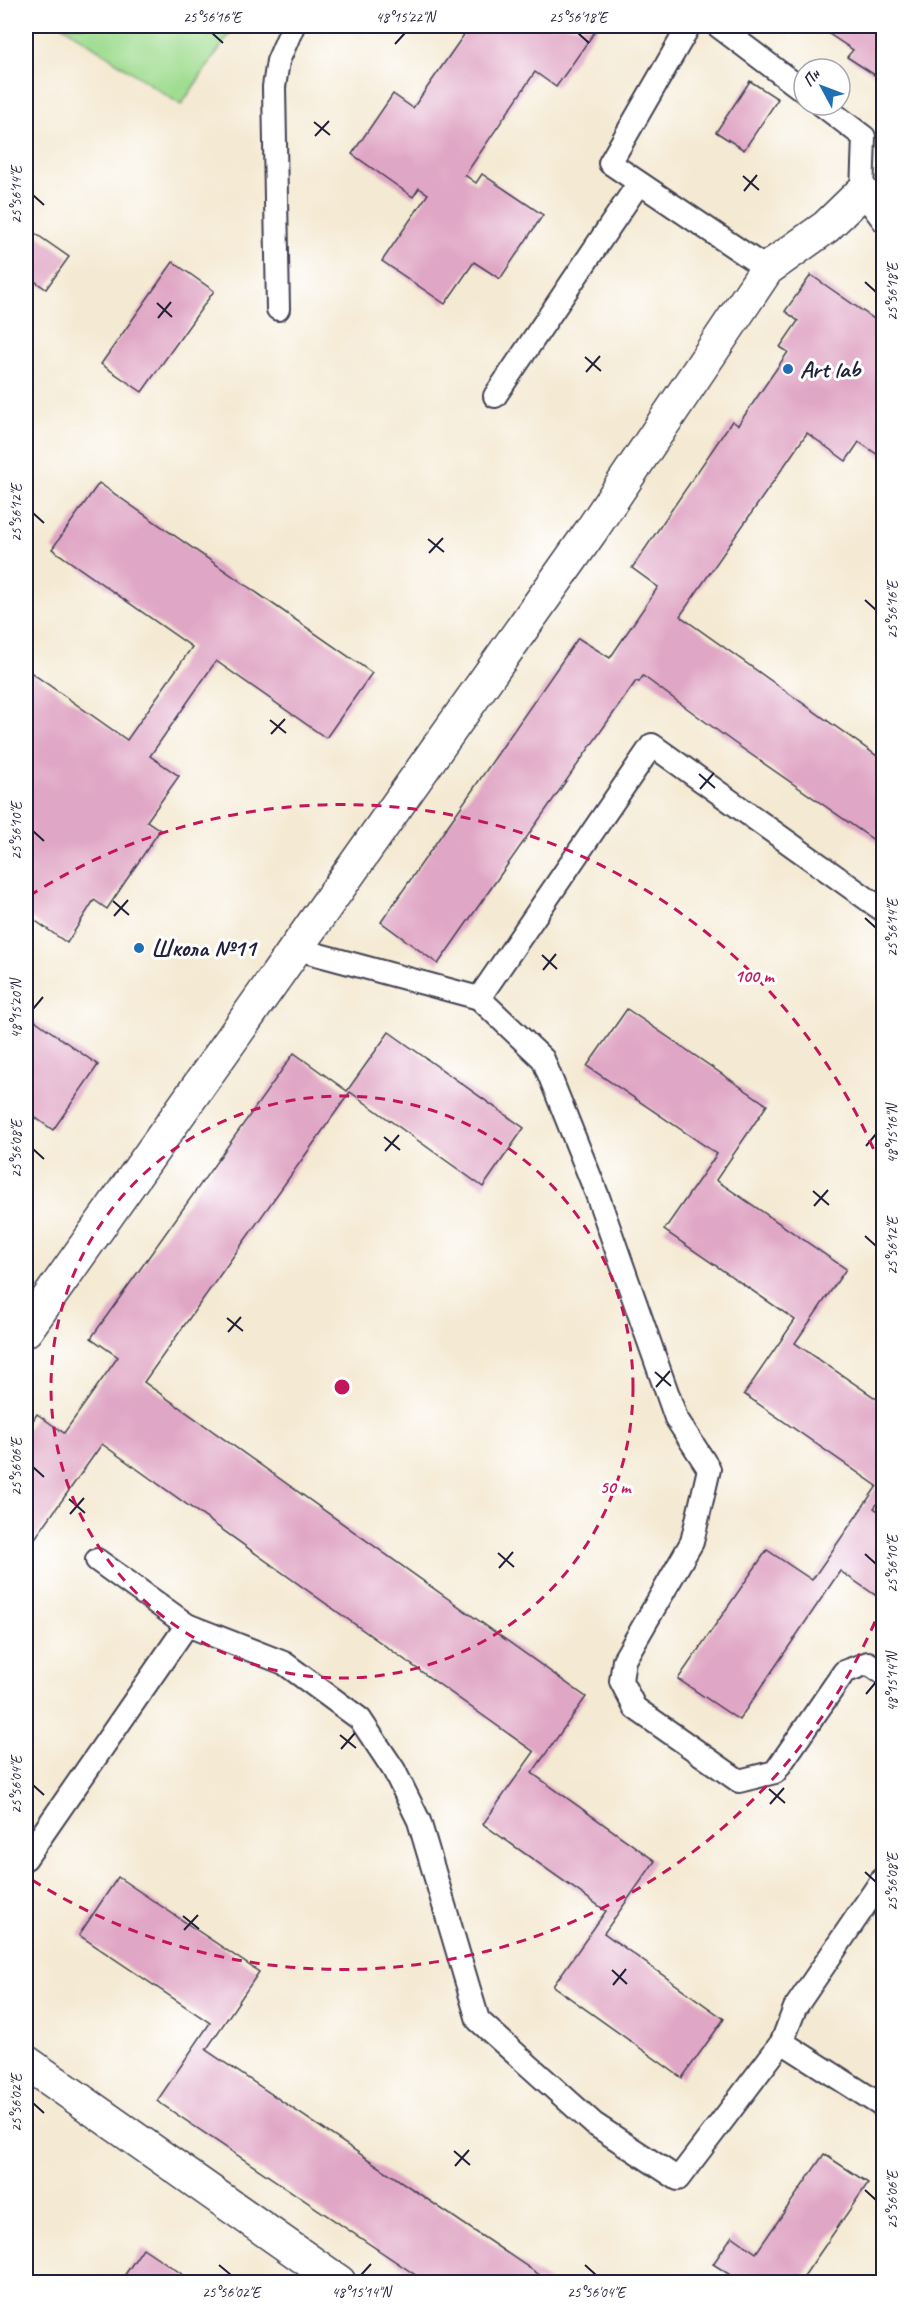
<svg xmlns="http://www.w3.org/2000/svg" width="909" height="2308" viewBox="0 0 909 2308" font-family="Caveat,sans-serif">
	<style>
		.green { fill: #a0dd92; stroke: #618066; stroke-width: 1.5 }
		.building { fill: #e0a6c5 }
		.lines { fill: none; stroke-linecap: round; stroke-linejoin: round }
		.lane-casing { stroke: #424052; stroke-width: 26 }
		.street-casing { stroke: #424052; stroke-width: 36 }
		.lane { stroke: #fff; stroke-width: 22 }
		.street { stroke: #fff; stroke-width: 33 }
		.ticks { fill: none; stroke: #22223b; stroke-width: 2 }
		.ring { fill: none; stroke: #c2185b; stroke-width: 3; stroke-dasharray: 10 8 }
		.poi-dot { fill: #1f6fb2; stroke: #fff; stroke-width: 2 }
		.labels { text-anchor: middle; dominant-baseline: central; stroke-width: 6; stroke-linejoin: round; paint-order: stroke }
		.poi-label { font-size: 24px; font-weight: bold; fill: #22223b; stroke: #fff; text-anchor: start }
		.centre { fill: #c2185b; stroke: #fff; stroke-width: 3 }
		.ring-label { font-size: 18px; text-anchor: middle; font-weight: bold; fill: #c2185b; stroke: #fff; stroke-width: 6; stroke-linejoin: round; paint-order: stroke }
		.neatline { fill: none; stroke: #22223b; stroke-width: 2 }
		.ticks-label { font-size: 15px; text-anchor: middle; fill: #22223b }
	</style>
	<rect width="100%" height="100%" fill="#fff"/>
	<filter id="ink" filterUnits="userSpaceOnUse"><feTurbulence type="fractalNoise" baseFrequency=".0167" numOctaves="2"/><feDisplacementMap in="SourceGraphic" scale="12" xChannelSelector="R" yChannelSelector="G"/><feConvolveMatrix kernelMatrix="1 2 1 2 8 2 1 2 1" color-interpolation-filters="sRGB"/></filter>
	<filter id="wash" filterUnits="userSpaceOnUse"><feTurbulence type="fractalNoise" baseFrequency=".008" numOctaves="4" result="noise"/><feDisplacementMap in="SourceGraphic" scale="24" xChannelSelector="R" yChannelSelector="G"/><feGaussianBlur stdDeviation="1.35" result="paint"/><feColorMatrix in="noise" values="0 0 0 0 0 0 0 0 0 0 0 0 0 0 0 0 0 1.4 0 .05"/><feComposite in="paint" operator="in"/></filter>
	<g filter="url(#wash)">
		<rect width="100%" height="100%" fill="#f4e9d2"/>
		<!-- green -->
		<path class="green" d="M63 26H235L181 105Z"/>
		<g id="blocks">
			<!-- building -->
			<g class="building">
				<path d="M470 26H599L556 87 535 72 465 175 476 183 482 174 543 215 500 279 474 262 445 304 382 261 428 194 419 188 413 197 352 154 393 94 413 108Z"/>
				<path d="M817 26H884V81L847 57 853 50Z"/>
				<path d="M750 81 778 99 744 150 716 132Z"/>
				<path d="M26 227 69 257 46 289 26 275Z"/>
				<path d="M173 262 214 291 142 392 101 364Z"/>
				<path d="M811 275 884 326V459L859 442 846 461 807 433 680 616 884 761V847L733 742 643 676 639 682 636 681 438 964 381 922 578 638 610 658 658 587 632 568 732 421 738 425 788 352 780 347 798 321 785 311Z"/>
				<path d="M99 483 372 673 326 738 216 661 150 756 179 776 147 821 160 830 107 909 94 900 67 943 30 917 26 924V669L127 740 192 647 52 549Z"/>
				<path d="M627 1009 767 1105 716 1180 846 1269 795 1343 884 1404V1495L874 1508 884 1515V1601L840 1571 739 1720 678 1679 767 1550 812 1580 877 1486 744 1394 795 1320 664 1230 717 1154 587 1066Z"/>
				<path d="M26 1014 98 1065 53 1130 26 1111Z"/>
				<path d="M389 1032 524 1128 483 1187 350 1092 144 1382 586 1697 532 1773 655 1861 604 1933 724 2019 682 2078 553 1986 606 1911 483 1824 534 1752 102 1444 26 1551V1431L37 1414 64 1433 118 1357 91 1338 294 1053 347 1091Z"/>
				<path d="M118 1877 259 1972 206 2050 550 2282H426L157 2101 210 2023 79 1935Z"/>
				<path d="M824 2154 868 2183 800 2282H741L713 2264 732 2236 756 2253Z"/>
				<path d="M143 2248 194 2282H120Z"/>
			</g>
		</g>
	</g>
	<g filter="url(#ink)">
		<use href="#blocks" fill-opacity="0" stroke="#424052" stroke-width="1.5"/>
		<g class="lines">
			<defs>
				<g id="lane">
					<path d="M689 26 610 163 767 269"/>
					<path d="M718 26 804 91"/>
					<path d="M822 105 864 137 862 192 884 221"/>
					<path d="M278 309 274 87 278 61 293 26"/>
					<path d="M495 396 639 183"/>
					<path d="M297 949 479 998 652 745 884 911"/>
					<path d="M479 998 543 1059 598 1197 676 1418 709 1469 692 1542 624 1660 621 1681 635 1708 739 1781 775 1772 844 1672 868 1663 884 1674"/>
					<path d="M97 1560 187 1625"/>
					<path d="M26 1858 187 1625 284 1663 360 1719 394 1770 419 1821 478 2020 594 2124 678 2179 782 2042 795 2008 884 1877"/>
					<path d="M782 2042 884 2107"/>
				</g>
				<g id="street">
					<path d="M26 1330 591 531 767 269 826 227 862 192"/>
					<path d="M26 2062 339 2282"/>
				</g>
			</defs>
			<!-- lane casing -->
			<use href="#lane" class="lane-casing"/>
			<!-- street casing -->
			<use href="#street" class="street-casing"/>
			<!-- lane -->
			<use href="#lane" class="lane"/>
			<!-- street -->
			<use href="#street" class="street"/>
		</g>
	</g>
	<!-- ticks -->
	<path class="ticks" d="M212 33 223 43M578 33 589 43M395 44 405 33M314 122 330 135M315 136 329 121M743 176 759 190M744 191 757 175M33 195 44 205M865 282 876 292M157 303 172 317M158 318 171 302M585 357 601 371M586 372 600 356M33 513 44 523M428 539 444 552M429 553 443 538M865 600 876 610M270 720 286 733M271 734 285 719M699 774 715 788M700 789 714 773M33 831 44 841M113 901 129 915M114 916 128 900M865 918 876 928M542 955 557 969M543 970 556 954M33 1009 43 997M384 1137 400 1150M866 1146 876 1134M33 1149 44 1159M385 1151 399 1135M813 1191 829 1205M814 1206 828 1190M865 1236 876 1246M227 1318 243 1331M228 1332 241 1317M655 1372 671 1386M656 1387 670 1371M33 1467 44 1477M69 1499 85 1513M70 1514 84 1498M498 1553 514 1567M865 1554 876 1564M499 1568 513 1552M866 1694 876 1682M340 1735 356 1748M341 1749 355 1733M33 1785 44 1795M769 1789 785 1803M770 1804 784 1788M865 1872 876 1882M183 1916 199 1929M184 1930 198 1915M612 1970 627 1984M613 1985 626 1969M33 2103 44 2113M454 2151 470 2165M455 2166 469 2150M865 2190 876 2200M219 2265 231 2275M585 2265 596 2275M361 2275 371 2264"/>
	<!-- distance rings -->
	<g class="ring">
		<circle cx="342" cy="1387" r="291"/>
		<path d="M882 1605A582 582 0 0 1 29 1878M29 896A582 582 0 0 1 882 1169"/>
	</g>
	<!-- markers -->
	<g class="poi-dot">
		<circle cx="788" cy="369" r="6"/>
		<circle cx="139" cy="948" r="6"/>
	</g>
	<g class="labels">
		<!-- poi labels -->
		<g class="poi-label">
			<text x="800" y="369">Art lab</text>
			<text x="151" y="948">Школа №11</text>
		</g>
	</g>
	<circle cx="342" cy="1387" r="9" class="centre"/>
	<g class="ring-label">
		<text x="754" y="982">100 m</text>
		<text x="615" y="1493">50 m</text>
	</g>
	<!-- margin -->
	<rect width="909" height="2308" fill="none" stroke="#fff" stroke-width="66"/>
	<!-- north arrow -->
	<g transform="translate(822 87) rotate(311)"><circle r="28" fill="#ffffff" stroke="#a7a7b1" stroke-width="1.5"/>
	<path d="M0-4.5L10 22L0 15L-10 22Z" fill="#1f6fb2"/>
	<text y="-9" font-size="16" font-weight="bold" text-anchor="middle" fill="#22223b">Пн</text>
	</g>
	<rect x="33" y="33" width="843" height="2242" class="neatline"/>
	<g class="ticks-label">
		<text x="212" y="22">25°56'16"E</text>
		<text x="405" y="22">48°15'22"N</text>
		<text x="578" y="22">25°56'18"E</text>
		<text transform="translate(16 195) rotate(-90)" y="5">25°56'14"E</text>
		<text transform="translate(892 292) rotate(-90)" y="5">25°56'18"E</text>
		<text transform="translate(16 513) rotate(-90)" y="5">25°56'12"E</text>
		<text transform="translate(892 610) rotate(-90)" y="5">25°56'16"E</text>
		<text transform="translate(16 831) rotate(-90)" y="5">25°56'10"E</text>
		<text transform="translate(892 928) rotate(-90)" y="5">25°56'14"E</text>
		<text transform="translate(16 1009) rotate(-90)" y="5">48°15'20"N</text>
		<text transform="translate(892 1134) rotate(-90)" y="5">48°15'16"N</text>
		<text transform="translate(16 1149) rotate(-90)" y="5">25°56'08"E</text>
		<text transform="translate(892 1246) rotate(-90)" y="5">25°56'12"E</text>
		<text transform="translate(16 1467) rotate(-90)" y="5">25°56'06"E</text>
		<text transform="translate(892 1564) rotate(-90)" y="5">25°56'10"E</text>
		<text transform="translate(892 1682) rotate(-90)" y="5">48°15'14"N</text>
		<text transform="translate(16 1785) rotate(-90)" y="5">25°56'04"E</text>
		<text transform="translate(892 1882) rotate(-90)" y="5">25°56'08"E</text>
		<text transform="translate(16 2103) rotate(-90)" y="5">25°56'02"E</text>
		<text transform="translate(892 2200) rotate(-90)" y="5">25°56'06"E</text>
		<text x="231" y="2297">25°56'02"E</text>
		<text x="361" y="2297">48°15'14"N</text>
		<text x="596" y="2297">25°56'04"E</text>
	</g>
</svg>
